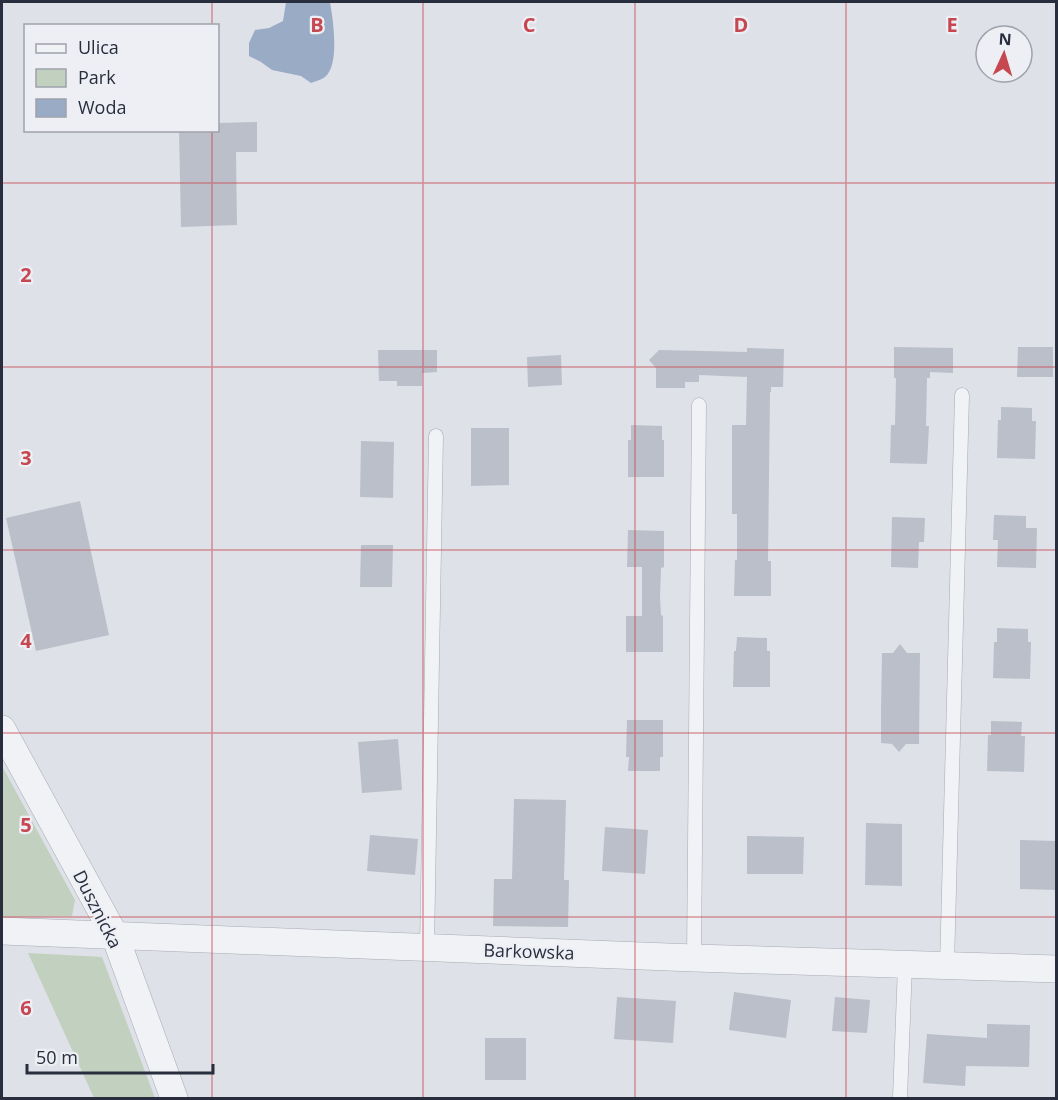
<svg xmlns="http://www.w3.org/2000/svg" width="1058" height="1100" viewBox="0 0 1058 1100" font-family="'Open Sans',sans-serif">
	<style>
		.green { fill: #c2d0bf }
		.water { fill: #9aabc6 }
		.building { fill: #bbbfc9 }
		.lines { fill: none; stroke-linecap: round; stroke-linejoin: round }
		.service-casing { stroke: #a7abb4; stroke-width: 15 }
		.minor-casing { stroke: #a7abb4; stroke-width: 28 }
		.service { stroke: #f0f2f5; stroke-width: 14 }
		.minor { stroke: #f0f2f5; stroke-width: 27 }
		.grid { fill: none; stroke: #c74750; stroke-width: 1.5; stroke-opacity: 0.55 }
		.labels { text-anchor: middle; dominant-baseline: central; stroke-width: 4.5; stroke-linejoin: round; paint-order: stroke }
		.street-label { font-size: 18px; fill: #282e3d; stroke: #edeff5 }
		.grid-label { font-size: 20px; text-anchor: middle; font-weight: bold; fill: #c74750; stroke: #edeff5; stroke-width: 4.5; stroke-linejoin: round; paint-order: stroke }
	</style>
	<rect width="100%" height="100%" fill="#dee1e7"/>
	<!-- green -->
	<g class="green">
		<path d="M2 766 75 900 72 916 2 917Z"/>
		<path d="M28 953 102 957 155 1098H94Z"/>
	</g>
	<!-- water -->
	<path class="water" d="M286 2H330C333 19 340 65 325 77 321 80 315 81 311 83L301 76 272 70 261 62 249 56V43L255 30 269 28 283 21Z"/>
	<!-- building -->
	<g class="building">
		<path d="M257 122V152H236L237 225 181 227 179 130H218V123Z"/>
		<path d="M894 347 953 348V373L930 372V378H927L926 426H929L927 464 890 463 891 425H895L896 378H894Z"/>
		<path d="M1018 347H1053V377H1017Z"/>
		<path d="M747 348 784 349 783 387H771V392H770L768 561H771V596H734L735 560H737V514H732V425H746L747 377 699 375V382H685V388H656V368L649 360 659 350 747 352Z"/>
		<path d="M378 350H437V372L422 373V386H397V381H379Z"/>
		<path d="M561 355 562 385 528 387 527 357Z"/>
		<path d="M1001 407 1032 408V421H1036L1035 459 997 458 998 420H1001Z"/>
		<path d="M631 425 662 426V440H664V477H628V440H631Z"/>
		<path d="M471 428H509V485L471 486Z"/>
		<path d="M361 441 394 442 393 498 360 497Z"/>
		<path d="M80 501 109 635 36 651 6 518Z"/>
		<path d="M994 515 1026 516V528H1037L1036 568 997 567 998 540H993Z"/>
		<path d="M892 517 925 518 924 542H919L918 568 891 567Z"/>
		<path d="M628 530 664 531V567L661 568 660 597 661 615 663 616V652H626V616H642V567H627Z"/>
		<path d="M361 545H393L392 587H360Z"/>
		<path d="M997 628 1028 629V642H1031L1030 679 993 678 994 642H997Z"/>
		<path d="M737 637 767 638V651H770V687H733L734 651H736Z"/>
		<path d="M900 644 907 653H920L919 744H906L899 752 892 744 881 743V711L882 653H893Z"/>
		<path d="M627 720H663V757H660V771H628L629 757H626Z"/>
		<path d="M991 721 1022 722 1021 736H1025L1024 772 987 771 988 735H991Z"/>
		<path d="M398 739 402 790 362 793 358 742Z"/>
		<path d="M514 799 566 800 564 880H569L568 927 493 926 494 879H512Z"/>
		<path d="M866 823 902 824V886L865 885Z"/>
		<path d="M605 827 648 830 645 874 602 871Z"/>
		<path d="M370 835 418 839 415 875 367 871Z"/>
		<path d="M747 836 804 837 803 874H747Z"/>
		<path d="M1020 840 1056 841V890L1020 889Z"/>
		<path d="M734 992 791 1000 786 1038 729 1030Z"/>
		<path d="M617 997 676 1001 673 1043 614 1039Z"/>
		<path d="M835 997 870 1000 867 1033 832 1031Z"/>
		<path d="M987 1024 1030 1025 1029 1067 966 1066 965 1086 923 1083 927 1034 987 1038Z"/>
		<rect x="485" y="1038" width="41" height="42"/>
	</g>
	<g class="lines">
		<defs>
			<g id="service">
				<path d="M427 947 436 436"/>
				<path d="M694 958 699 405"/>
				<path d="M947 966 962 395"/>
				<path d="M900 1098 905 965"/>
			</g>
			<g id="minor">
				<path d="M2 729 115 936 174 1098"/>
				<path d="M2 931 694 958 1056 969"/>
			</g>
		</defs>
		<!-- service casing -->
		<use href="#service" class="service-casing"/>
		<!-- minor casing -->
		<use href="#minor" class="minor-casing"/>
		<!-- service -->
		<use href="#service" class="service"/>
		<!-- minor -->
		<use href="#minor" class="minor"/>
	</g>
	<!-- grid -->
	<path class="grid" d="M212 2V26M423 2V1098M635 2V1098M846 2V1098M212 130V1098M2 183H1056M2 367H1056M2 550H1056M2 733H1056M2 917H1056"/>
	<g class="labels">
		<!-- street labels -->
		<g class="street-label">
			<text transform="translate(98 909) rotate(63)">Dusznicka</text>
			<text transform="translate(529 951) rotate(2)">Barkowska</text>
		</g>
	</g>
	<g class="grid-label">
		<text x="317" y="32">B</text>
		<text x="529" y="32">C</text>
		<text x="741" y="32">D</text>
		<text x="952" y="32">E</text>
		<text x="26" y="282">2</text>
		<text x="26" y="465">3</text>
		<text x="26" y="648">4</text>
		<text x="26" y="832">5</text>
		<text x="26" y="1015">6</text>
	</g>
	<!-- border -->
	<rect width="1058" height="1100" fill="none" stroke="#282e3d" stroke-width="6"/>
	<!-- legend -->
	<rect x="24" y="24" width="195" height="108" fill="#edeff5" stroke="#9ea2ab" stroke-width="1.5"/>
	<rect x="36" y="44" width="30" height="9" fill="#f0f2f5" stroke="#9ea2ab" stroke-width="1.5"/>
	<text x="78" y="54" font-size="18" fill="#282e3d">Ulica</text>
	<rect x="36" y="69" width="30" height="18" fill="#c2d0bf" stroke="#9ea2ab" stroke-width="1.5"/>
	<text x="78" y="84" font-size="18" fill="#282e3d">Park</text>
	<rect x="36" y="99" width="30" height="18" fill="#9aabc6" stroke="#9ea2ab" stroke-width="1.5"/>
	<text x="78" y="114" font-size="18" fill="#282e3d">Woda</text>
	<!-- north arrow -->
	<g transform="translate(1004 54) rotate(4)"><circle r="28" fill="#edeff5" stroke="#9ea2ab" stroke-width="1.5"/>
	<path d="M0-4.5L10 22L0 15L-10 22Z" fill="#c74750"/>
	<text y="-9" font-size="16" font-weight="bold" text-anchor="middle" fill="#282e3d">N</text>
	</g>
	<!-- scale -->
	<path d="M27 1064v9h186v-9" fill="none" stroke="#282e3d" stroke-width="3"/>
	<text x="36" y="1064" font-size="18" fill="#282e3d" stroke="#edeff5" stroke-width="4.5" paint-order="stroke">50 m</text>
</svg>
